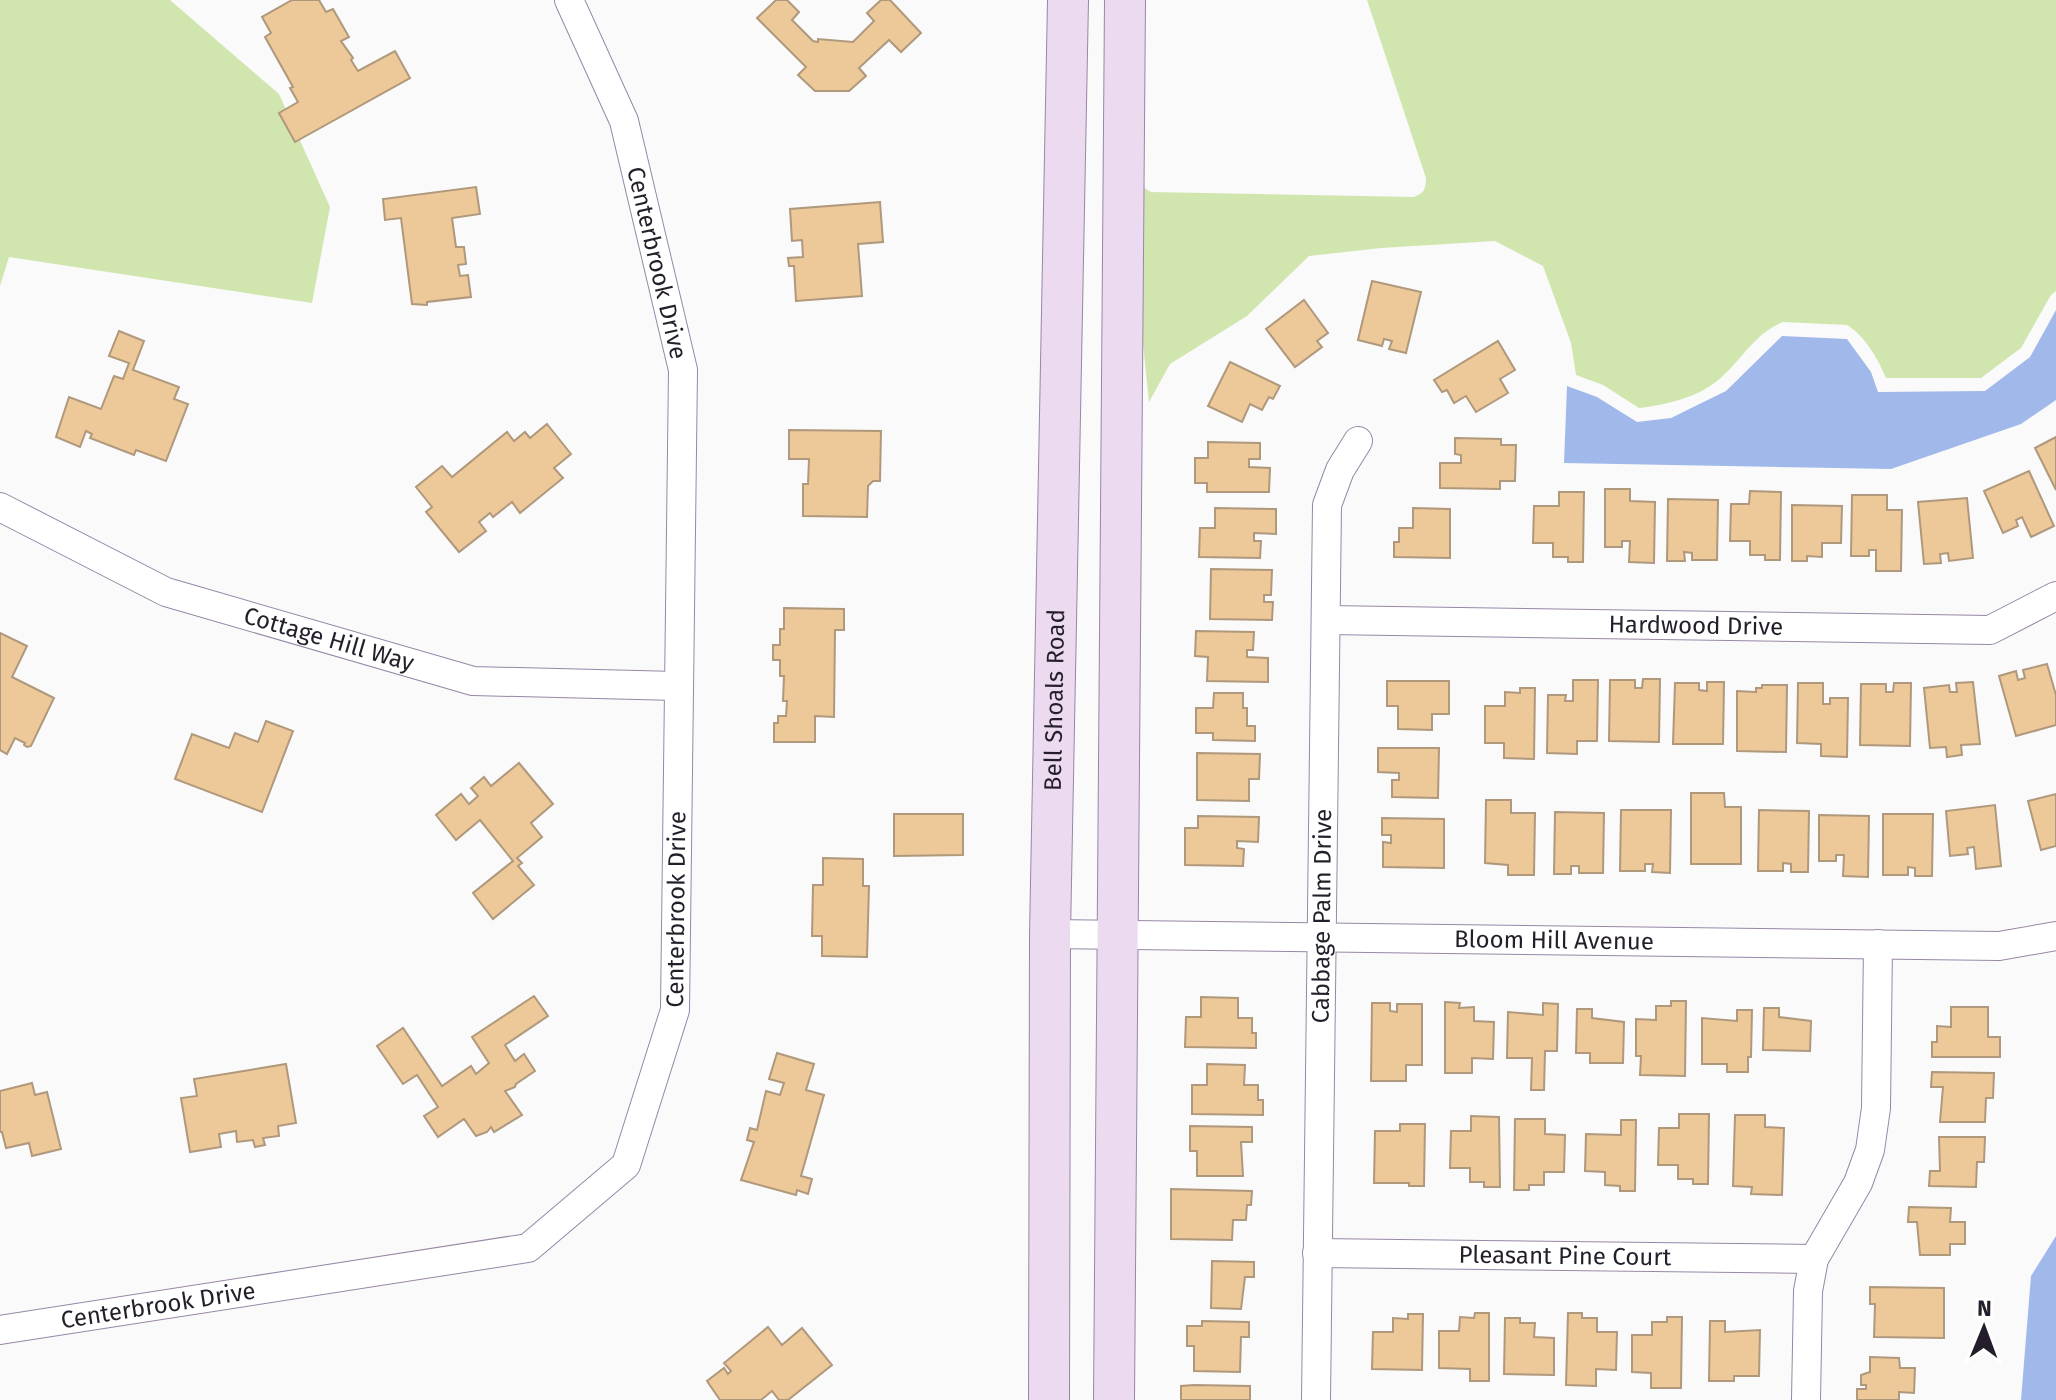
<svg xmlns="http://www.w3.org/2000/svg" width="2056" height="1400" viewBox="0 0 2056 1400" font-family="'Fira Sans',sans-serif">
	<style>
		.green { fill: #d1e6af }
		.water { fill: #a0b9ea }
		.building { fill: #edc898; stroke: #af987c; stroke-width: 2 }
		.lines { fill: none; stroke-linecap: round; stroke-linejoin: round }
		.minor-casing { stroke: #9787a6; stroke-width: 30 }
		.secondary-casing { stroke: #9787a6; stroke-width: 42 }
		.minor { stroke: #fff; stroke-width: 28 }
		.secondary { stroke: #ecdaf0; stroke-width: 40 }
		.labels { text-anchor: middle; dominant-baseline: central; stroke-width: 7; stroke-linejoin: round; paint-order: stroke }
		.street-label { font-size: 24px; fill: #241e2a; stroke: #fff }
	</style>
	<rect width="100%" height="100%" fill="#fafafa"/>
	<!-- green -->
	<g class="green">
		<path d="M0 0H170L279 94 330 207 312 303 9 257 0 286Z"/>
		<path d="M1367 0H2056V291L2051 295 2021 348 1981 378H1886C1878 359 1865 336 1847 325L1783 322C1754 333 1740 363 1717 381 1696 398 1665 405 1639 408L1603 385 1576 375 1571 343 1543 266 1495 241 1381 248 1309 256 1247 316 1170 364 1149 402 1122 141C1129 156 1135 185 1151 192L1414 197C1424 193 1426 189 1426 178Z"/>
	</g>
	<!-- water -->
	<g class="water">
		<path d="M2056 310V400L2021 424 1891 469 1564 463 1567 386 1597 397 1637 422 1671 418 1726 391 1782 336 1847 339 1871 372 1878 392 1985 391 2030 357Z"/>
		<path d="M2056 1236V1400H2021L2031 1276Z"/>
	</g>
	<!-- building -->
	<g class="building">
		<path d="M292 0H319L326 12 333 9 349 37 341 41 353 58 351 60 358 71 395 51 410 78 295 142 279 113 298 102 290 88 293 87 265 37 271 33 262 17Z"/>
		<path d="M776 0H787L799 12 792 20 813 41 818 42V39L853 42 874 21 867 13 881 0H890L921 33 901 52 889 40 859 68 866 76 849 91H815L798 75 806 67 757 18Z"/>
		<path d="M476 187 480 214 452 218 456 247H464L466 264 458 265 460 276 468 275 471 297 427 302V305L412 304 401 218 385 220 383 199Z"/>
		<path d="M880 202 883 242 858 244 862 296 796 301 794 266H789L788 258 803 257 802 240 792 241 790 209Z"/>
		<path d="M1372 281 1421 292 1406 353 1389 349 1392 341 1384 339 1382 346 1358 340Z"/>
		<path d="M1304 300 1328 333 1317 341 1322 347 1295 367 1266 329Z"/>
		<path d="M119 331 144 341 133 370 179 387 174 399 188 404 166 461 136 450 134 455 90 438 92 434 86 431 80 447 56 437 69 397 101 409 114 376 123 379 129 363 109 356Z"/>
		<path d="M1498 341 1515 370 1500 379 1508 393 1476 412 1466 396 1454 403 1447 390 1442 392 1434 380Z"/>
		<path d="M1230 362 1280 386 1273 399 1269 397 1262 410 1250 404 1242 422 1208 406Z"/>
		<path d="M547 424 571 454 554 468 563 478 520 513 512 502 493 517 490 513 479 522 486 531 459 552 426 512 432 507 416 487 442 466 452 477 507 432 514 441 525 432 530 438Z"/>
		<path d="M789 430 881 431 880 481H873L868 486 867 517 803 516V484H808L809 459H789Z"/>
		<path d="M2056 437V490L2035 448Z"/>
		<path d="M1455 438 1501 439V445H1516L1515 481H1500V489L1440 488V463H1461V455L1455 454Z"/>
		<path d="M1208 442 1260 443V459H1249V467L1270 468 1269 492H1207V483H1195V458H1208Z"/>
		<path d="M2029 471 2054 526 2031 537 2022 517 2016 520 2018 526 2003 533 1984 491Z"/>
		<path d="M1605 489H1630V501L1655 502 1654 563 1629 562 1630 541H1622V547H1605Z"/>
		<path d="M1750 491 1781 492 1780 560H1765V555H1750V541H1730L1731 504H1749Z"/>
		<path d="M1559 492H1584L1583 562H1568V557H1553V543H1533L1534 506H1559Z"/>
		<path d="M1852 495H1887V510H1902L1901 571H1876V550H1869V556H1851Z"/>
		<path d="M1967 498 1973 558 1949 561 1948 553 1940 554 1941 563 1924 564 1918 502Z"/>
		<path d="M1668 499 1718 500 1717 560H1692V553L1684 552 1685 561H1667Z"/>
		<path d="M1792 505 1842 506 1841 543H1822V557L1807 556V561H1792Z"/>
		<path d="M1215 508 1276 509V534L1254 533V541H1261L1260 558 1199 557 1200 528H1215Z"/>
		<path d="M1413 508 1450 509V558L1394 557V542H1399V528H1413Z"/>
		<path d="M1211 569 1272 570 1271 595H1264V602H1273L1272 620 1210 619Z"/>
		<path d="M784 608 844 609V630H835L834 717 815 716V742H774V723H778V716H786L787 701H783L784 676H780V660H773V645H780V629H784Z"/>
		<path d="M1196 631 1254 632 1253 650H1247V657L1268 658V682L1207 681 1208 657 1195 656Z"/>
		<path d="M0 633 27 646 12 677 54 698 31 746 27 747 24 745 25 743 15 738 7 754 0 750Z"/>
		<path d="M2047 664 2056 695V725L2016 736 1999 676 2016 671 2018 680 2025 678 2023 670Z"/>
		<path d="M1643 679H1660L1659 742 1609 741 1610 680H1635V688H1642Z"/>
		<path d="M1573 680H1598L1597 741H1577V754L1547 753 1548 695H1566L1565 701H1573Z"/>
		<path d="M1387 681H1449V714H1432V730L1398 729V706H1387Z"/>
		<path d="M1707 682H1724L1723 744H1673L1675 683H1699V690L1707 691Z"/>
		<path d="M1973 682 1980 744 1961 745 1962 755 1947 757 1946 747 1930 748 1924 688 1949 685 1950 692H1957L1956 683Z"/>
		<path d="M1798 683H1823V704H1830V698H1848L1847 757 1821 756V744L1797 743Z"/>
		<path d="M1894 683H1911L1910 746 1860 745 1861 684H1886V692H1893Z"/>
		<path d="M1762 685H1787L1786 752 1737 751V691L1756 692V688H1762Z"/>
		<path d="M1520 688H1535L1534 759 1504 758V743H1485V706H1505V692L1520 693Z"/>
		<path d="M1214 693H1243V708H1247V726H1255V741L1213 740V733H1196V708H1213Z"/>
		<path d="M266 721 293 731 262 812 175 779 192 734 229 748 235 733 258 742Z"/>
		<path d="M1378 748H1439L1438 798 1392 797V780H1399V773L1378 772Z"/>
		<path d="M1197 753 1260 754 1259 779H1249V801L1197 800Z"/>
		<path d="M519 763 553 804 531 823 542 837 517 858 522 863 518 866 534 885 493 919 473 893 513 861 480 820 456 840 436 815 461 794 469 804 478 796 471 788 484 777 491 786Z"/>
		<path d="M1691 793H1724L1725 807H1741V864H1691Z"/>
		<path d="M2056 794V846L2041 850 2028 801Z"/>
		<path d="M1486 800H1511V813H1535L1534 875H1508V865L1485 863Z"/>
		<path d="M1995 805 2001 866 1976 869 1974 847 1967 848 1968 854 1950 856 1946 811Z"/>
		<path d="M1621 810H1671L1670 873 1652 872 1653 864H1645V871H1620Z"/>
		<path d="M1759 810 1809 811 1808 872H1791V864L1783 863V871H1758Z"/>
		<path d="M1555 812 1604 813 1603 873H1579V866H1571V874H1554Z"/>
		<path d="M894 814H963V855L894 856Z"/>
		<path d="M1883 814H1933L1932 876H1915V868L1908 867V875H1883Z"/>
		<path d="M1819 815 1869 816 1868 877 1843 876 1844 855H1836V861H1819Z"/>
		<path d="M1198 816 1259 817 1258 842 1237 841V848L1244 849 1243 866 1185 865V828H1198Z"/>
		<path d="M1382 818 1444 819V868L1383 867V842L1391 843V835H1382Z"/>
		<path d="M823 858 863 859V886H869L867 957 822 956V936H812L813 885H823Z"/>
		<path d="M534 996 548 1016 505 1045 515 1061 524 1054 535 1071 516 1084 515 1087 505 1091 522 1115 494 1132 491 1127 487 1132 476 1136 464 1119 438 1137 424 1116 438 1107 417 1075 403 1084 377 1046 403 1028 442 1086 471 1066 476 1074 489 1063 472 1037Z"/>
		<path d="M1201 997 1238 998V1018H1252V1033H1256V1048L1185 1047 1186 1017H1201Z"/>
		<path d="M1671 1001H1686L1685 1076 1640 1075 1641 1056H1636V1019L1656 1020V1006H1671Z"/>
		<path d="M1445 1002 1460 1003 1459 1008 1474 1007V1021L1494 1022 1493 1059 1472 1058V1073H1445Z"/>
		<path d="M1372 1003H1390V1011L1397 1012V1004H1422V1065H1406V1081H1371Z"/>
		<path d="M1543 1003 1558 1004 1557 1051H1545L1544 1090H1531L1532 1058H1507L1508 1012 1543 1015Z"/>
		<path d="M1951 1007H1988V1037H2000V1057H1932V1042H1937V1026L1951 1027Z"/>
		<path d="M1764 1008H1779V1017L1811 1021 1810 1051 1763 1050Z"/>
		<path d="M1577 1009H1592V1018L1624 1022 1623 1063H1590V1053H1576Z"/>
		<path d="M1737 1010H1752L1751 1057H1748V1072H1727V1064H1702V1018L1737 1021Z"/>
		<path d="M777 1053 814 1064 806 1090 824 1095 801 1176 812 1179 808 1194 797 1190 796 1195 741 1180 754 1142 747 1140 750 1128 757 1130 766 1091 780 1095 784 1083 769 1079Z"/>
		<path d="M286 1064 296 1123 278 1126 279 1136 263 1138 265 1145 255 1147 253 1140 237 1142 236 1131 219 1134 221 1147 190 1152 181 1098 197 1096 194 1079Z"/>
		<path d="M1207 1064 1245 1065 1244 1085H1258V1100H1263V1115L1192 1114V1085H1207Z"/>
		<path d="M1932 1072 1994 1073 1993 1098H1986L1985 1122H1940L1943 1087H1931Z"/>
		<path d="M32 1083 35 1095 47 1092 61 1149 32 1156 29 1143 6 1148 2 1132H0V1091Z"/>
		<path d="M1679 1114H1709L1708 1184H1693V1179H1678V1165H1658L1659 1128H1679Z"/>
		<path d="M1735 1115H1765V1127L1784 1128 1782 1195 1751 1194 1752 1187 1733 1186Z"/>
		<path d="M1471 1116 1499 1117 1500 1187H1484V1182H1470V1168H1450L1451 1131H1471Z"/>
		<path d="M1515 1119H1545V1134L1565 1135 1564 1172H1544V1185H1529V1190H1514Z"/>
		<path d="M1621 1120H1636L1635 1191H1620V1186L1605 1185V1172L1585 1171 1586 1134 1621 1135Z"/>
		<path d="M1400 1124H1425L1424 1186H1409V1183H1374L1375 1131H1400Z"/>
		<path d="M1190 1126 1252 1127V1142H1241L1243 1176H1197V1151H1190Z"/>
		<path d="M1939 1137H1985L1984 1162H1977L1976 1187 1929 1186 1930 1171H1940Z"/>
		<path d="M1171 1189 1252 1191 1251 1205H1247L1246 1220H1233L1232 1240 1171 1239Z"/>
		<path d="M1909 1207 1951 1208 1950 1222H1965V1244H1950V1255H1920L1917 1222H1908Z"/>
		<path d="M1212 1261 1254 1262V1277H1245L1241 1309 1211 1308Z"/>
		<path d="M1870 1287 1944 1288V1338L1874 1337 1875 1304H1870Z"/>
		<path d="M1475 1313H1489V1381H1470V1369L1439 1368V1331H1459L1460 1317 1474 1318Z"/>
		<path d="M1568 1313H1582V1318H1597V1332H1617L1616 1370 1596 1369V1386L1566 1385Z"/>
		<path d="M1408 1314H1423L1422 1370 1372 1369 1373 1332H1393V1318L1408 1319Z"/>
		<path d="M1667 1317H1682L1681 1388H1651V1373L1632 1372V1335H1652V1322H1667Z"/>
		<path d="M1505 1318H1520V1323H1535L1534 1337 1554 1338V1375L1504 1374Z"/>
		<path d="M1202 1321 1249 1322V1337H1241L1240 1372 1194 1371V1346H1187V1326H1202Z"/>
		<path d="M1710 1321H1725V1332L1760 1330 1759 1376H1734V1381H1709Z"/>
		<path d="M768 1327 782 1345 802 1328 832 1365 788 1400H779L772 1391 761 1400H720L707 1381 724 1368 728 1374 731 1371 724 1363Z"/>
		<path d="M1870 1357 1899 1358 1900 1368H1915L1914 1393 1899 1392V1400H1857V1389H1866V1385H1861V1375L1870 1372Z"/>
		<path d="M1194 1385 1250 1386V1400H1181V1386Z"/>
	</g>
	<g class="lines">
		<defs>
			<g id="minor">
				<path id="s1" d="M0 507 166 592 473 681 677 686"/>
				<path id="s2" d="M1326 620 1990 630 2056 596"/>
				<path id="s3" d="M1050 934 1999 946 2056 936"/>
				<path id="s4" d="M1317 1253 1814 1259"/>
				<path id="s5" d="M0 1330 528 1248 626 1165 675 1010 683 370 624 121 569 0"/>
				<path id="s6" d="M1316 1400 1327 505 1340 470 1358 441"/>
				<path d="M1806 1400 1808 1291 1814 1259 1858 1183 1870 1150 1876 1108 1878 944"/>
			</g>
			<g id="secondary">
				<path id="s7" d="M1049 1400 1050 934 1068 0"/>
				<path d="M1114 1400 1125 0"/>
			</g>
		</defs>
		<!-- minor casing -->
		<use href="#minor" class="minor-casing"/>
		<!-- secondary casing -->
		<use href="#secondary" class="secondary-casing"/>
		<!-- minor -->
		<use href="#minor" class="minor"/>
		<!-- secondary -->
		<use href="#secondary" class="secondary"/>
	</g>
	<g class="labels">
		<!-- street labels -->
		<g class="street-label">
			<text transform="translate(657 263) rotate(77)">Centerbrook Drive</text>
			<text stroke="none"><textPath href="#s2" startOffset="370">Hardwood Drive</textPath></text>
			<text stroke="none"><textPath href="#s1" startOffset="356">Cottage Hill Way</textPath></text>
			<text stroke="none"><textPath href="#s7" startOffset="700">Bell Shoals Road</textPath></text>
			<text stroke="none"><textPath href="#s5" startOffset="926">Centerbrook Drive</textPath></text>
			<text stroke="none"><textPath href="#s6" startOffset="484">Cabbage Palm Drive</textPath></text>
			<text stroke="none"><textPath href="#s3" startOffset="504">Bloom Hill Avenue</textPath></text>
			<text stroke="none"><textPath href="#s4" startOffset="248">Pleasant Pine Court</textPath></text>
			<text stroke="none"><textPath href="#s5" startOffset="160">Centerbrook Drive</textPath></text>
		</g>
	</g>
	<!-- north arrow -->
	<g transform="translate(1984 1328) rotate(1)" stroke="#ffffff" stroke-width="6" paint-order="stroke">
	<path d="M0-6L14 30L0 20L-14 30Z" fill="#241e2a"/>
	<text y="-12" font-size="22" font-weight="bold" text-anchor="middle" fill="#241e2a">N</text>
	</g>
</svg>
